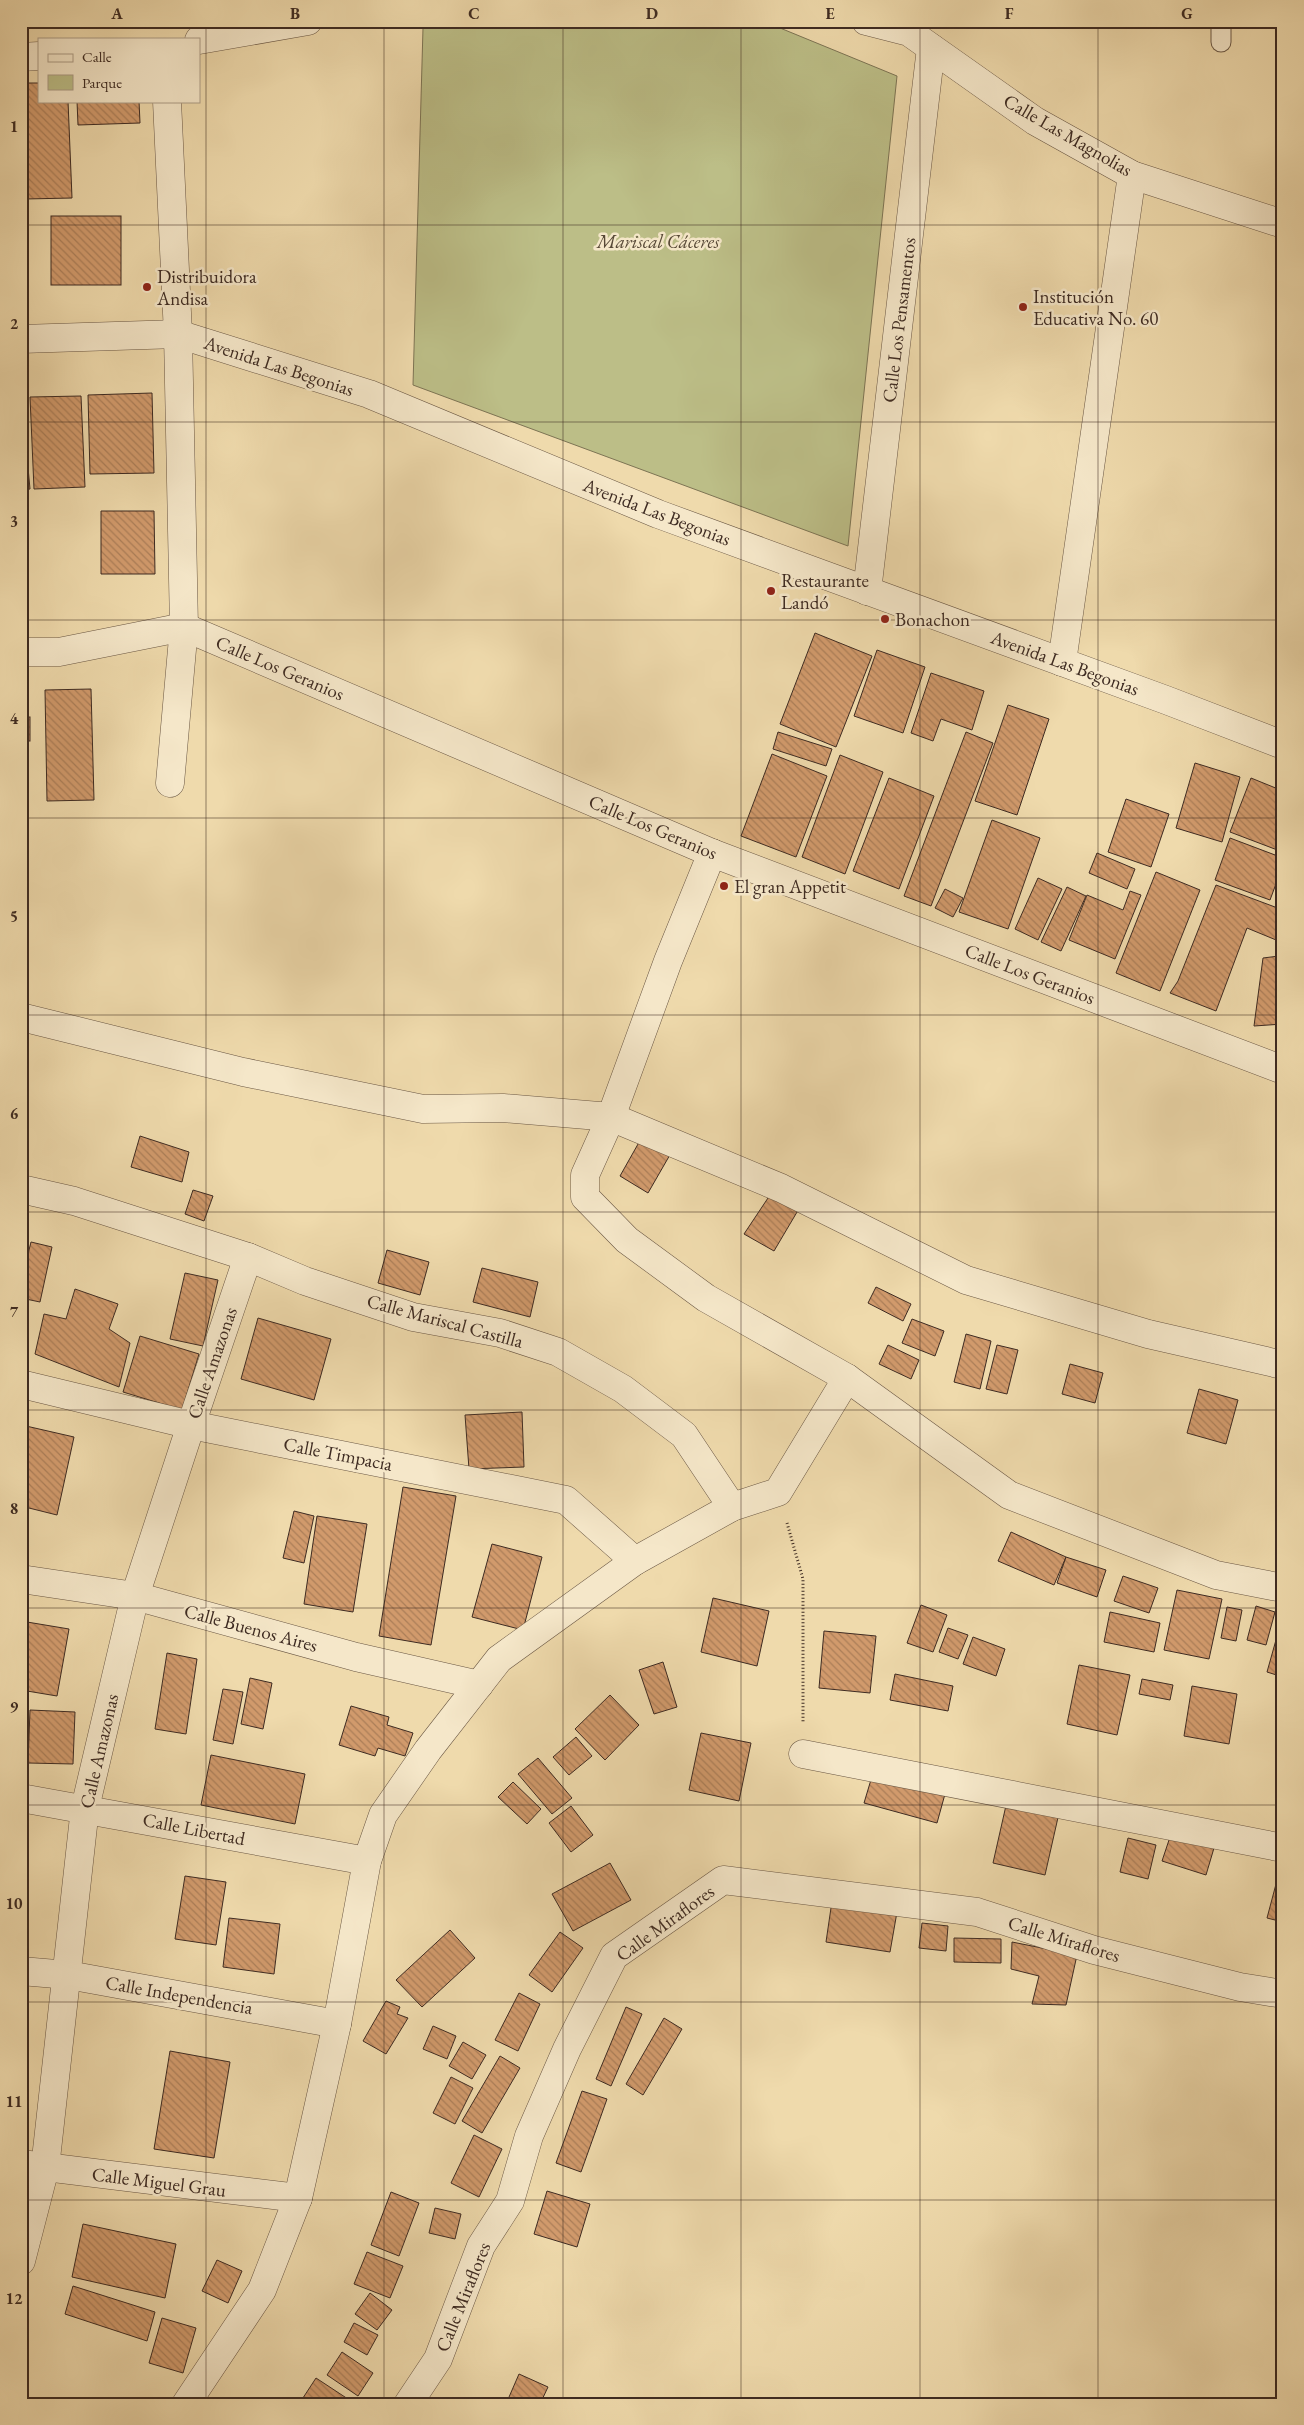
<svg xmlns="http://www.w3.org/2000/svg" width="1304" height="2425" viewBox="0 0 1304 2425" font-family="'EB Garamond',serif">
	<style>
		.green { fill: #bcbe87; stroke: #7d7454 }
		.building { fill: url(#building-back-hatch); stroke: #3e2b22 }
		.lines { fill: none; stroke-linecap: round; stroke-linejoin: round }
		.lane-casing { stroke: #6a5744; stroke-width: 21 }
		.street-casing { stroke: #6a5744; stroke-width: 29 }
		.path { stroke: #3e2b22; stroke-width: 3; stroke-dasharray: 1 2.5; stroke-linecap: butt }
		.lane { stroke: #f5e7c9; stroke-width: 19 }
		.street { stroke: #f5e7c9; stroke-width: 28 }
		.grid { fill: none; stroke: #3e2b22; stroke-width: 1; stroke-opacity: 0.55 }
		.poi-dot { fill: #8f2418; stroke: #f5e7c9; stroke-width: 2 }
		.labels { text-anchor: middle; dominant-baseline: central; stroke-width: 5; stroke-linejoin: round; paint-order: stroke }
		.street-label { font-size: 19px; fill: #3e2b22; stroke: #f5e7c9 }
		.park-label { font-size: 19px; font-style: italic; fill: #574836; stroke: #f5e7c9 }
		.poi-label { font-size: 19px; fill: #3e2b22; stroke: #f5e7c9; text-anchor: start }
		.neatline { fill: none; stroke: #3e2b22; stroke-width: 2 }
		.grid-label { font-size: 16px; text-anchor: middle; font-weight: bold; fill: #3e2b22 }
	</style>
	<defs>
		<pattern id="building-back-hatch" width="6" height="6" patternUnits="userSpaceOnUse" patternTransform="scale(1.25)"><rect width="6" height="6" fill="#d19a6c"/><path d="M-1 5l2 2M0 0l6 6M5-1l2 2" fill="none" stroke="#ab7e58"/></pattern>
	</defs>
	<rect width="100%" height="100%" fill="#efdaac"/>
	<filter id="stains"><feTurbulence type="fractalNoise" baseFrequency=".004" numOctaves="4"/><feColorMatrix values="0 0 0 0 .2 0 0 0 0 .09 0 0 0 0 .02 0 0 0 .5 -.17"/></filter>
	<radialGradient id="worn" r=".72"><stop offset=".6" stop-color="#630" stop-opacity="0"/><stop offset="1" stop-color="#630" stop-opacity=".3"/></radialGradient>
	<!-- green -->
	<path class="green" d="M470 21H763L897 76 848 546 413 385 423 28Z"/>
	<!-- building -->
	<g class="building">
		<path d="M21 83H39V101H68L72 198 25 199Z"/>
		<path d="M77 101H139L140 123 78 125Z"/>
		<rect x="51" y="216" width="70" height="69"/>
		<path d="M21 218 28 311H21Z"/>
		<path d="M21 393 30 489 21 490Z"/>
		<path d="M152 393 154 473 90 474 88 395Z"/>
		<path d="M81 396 85 487 34 489 30 397Z"/>
		<path d="M101 511H154L155 574H101Z"/>
		<path d="M815 633 872 656 836 747 780 724Z"/>
		<path d="M877 650 925 667 903 733 854 716Z"/>
		<path d="M931 673 984 691 972 730 941 719 933 741 911 733Z"/>
		<path d="M91 689 94 800 47 801 45 690Z"/>
		<path d="M1008 705 1049 719 1017 815 975 801Z"/>
		<rect x="21" y="717" width="9" height="24"/>
		<path d="M778 732 832 749 826 766 773 749Z"/>
		<path d="M966 732 993 743 931 906 904 896Z"/>
		<path d="M772 754 827 776 796 857 741 836Z"/>
		<path d="M840 755 883 772 845 874 802 857Z"/>
		<path d="M1195 763 1240 777 1222 842 1176 828Z"/>
		<path d="M889 778 934 796 899 889 853 871Z"/>
		<path d="M1251 778 1283 791V845L1280 851 1230 832Z"/>
		<path d="M1126 799 1169 814 1151 867 1108 852Z"/>
		<path d="M992 820 1040 838 1008 929 959 912Z"/>
		<path d="M1230 838 1283 858V865L1270 900 1215 880Z"/>
		<path d="M1097 853 1135 869 1127 889 1089 873Z"/>
		<path d="M1156 872 1200 890 1160 991 1116 973Z"/>
		<path d="M1038 878 1062 889 1038 940 1015 929Z"/>
		<path d="M1216 885 1283 910V1024L1254 1026 1263 958 1279 956 1281 942 1247 928 1216 1011 1170 993 1178 981Z"/>
		<path d="M1067 887 1086 896 1061 951 1041 942Z"/>
		<path d="M945 889 963 898 953 917 935 908Z"/>
		<path d="M1130 891 1141 895 1115 959 1069 940 1087 895 1123 910Z"/>
		<path d="M140 1136 189 1152 182 1182 131 1167Z"/>
		<path d="M642 1137 671 1153 648 1193 620 1176Z"/>
		<path d="M193 1190 213 1196 204 1221 185 1214Z"/>
		<path d="M772 1192 800 1207 774 1251 744 1234Z"/>
		<path d="M31 1242 52 1247 40 1302 21 1298V1257L27 1258Z"/>
		<path d="M387 1250 429 1262 420 1295 378 1283Z"/>
		<path d="M482 1268 538 1282 530 1317 473 1302Z"/>
		<path d="M185 1273 218 1280 203 1346 170 1339Z"/>
		<path d="M876 1287 911 1304 903 1321 868 1303Z"/>
		<path d="M75 1289 118 1304 109 1329 130 1343 119 1387 35 1354 44 1314 66 1319Z"/>
		<path d="M258 1318 331 1339 314 1400 241 1379Z"/>
		<path d="M912 1319 944 1331 935 1356 902 1343Z"/>
		<path d="M966 1334 991 1341 980 1389 954 1382Z"/>
		<path d="M140 1336 199 1354 182 1410 123 1392Z"/>
		<path d="M888 1345 919 1360 911 1379 879 1364Z"/>
		<path d="M997 1345 1018 1350 1007 1394 986 1389Z"/>
		<path d="M1070 1364 1103 1373 1095 1403 1062 1394Z"/>
		<path d="M1199 1389 1238 1400 1226 1444 1187 1433Z"/>
		<path d="M522 1412 524 1467 469 1469 465 1415Z"/>
		<path d="M26 1426 74 1437 57 1515 21 1506V1445Z"/>
		<path d="M403 1487 456 1496 431 1645 379 1636Z"/>
		<path d="M294 1511 314 1516 304 1563 283 1558Z"/>
		<path d="M317 1516 367 1524 353 1612 304 1604Z"/>
		<path d="M1011 1532 1066 1557 1054 1585 998 1561Z"/>
		<path d="M492 1544 542 1557 523 1630 472 1617Z"/>
		<path d="M1066 1557 1106 1570 1097 1597 1057 1583Z"/>
		<path d="M1123 1576 1158 1588 1149 1613 1114 1601Z"/>
		<path d="M1177 1590 1222 1599 1209 1659 1164 1650Z"/>
		<path d="M713 1598 769 1611 757 1666 701 1652Z"/>
		<path d="M921 1605 947 1615 933 1652 907 1643Z"/>
		<path d="M1256 1606 1275 1612 1266 1645 1247 1640Z"/>
		<path d="M1227 1607 1242 1610 1236 1641 1221 1638Z"/>
		<path d="M1110 1612 1160 1623 1154 1652 1104 1642Z"/>
		<path d="M1283 1615V1677L1267 1672Z"/>
		<path d="M21 1621 69 1629 57 1696 21 1690Z"/>
		<path d="M948 1628 968 1635 958 1659 939 1652Z"/>
		<path d="M824 1631 876 1636 870 1693 819 1688Z"/>
		<path d="M973 1637 1005 1649 996 1676 963 1664Z"/>
		<path d="M167 1653 197 1659 186 1734 155 1729Z"/>
		<path d="M663 1662 677 1707 654 1714 639 1670Z"/>
		<path d="M1079 1665 1130 1675 1117 1735 1067 1724Z"/>
		<path d="M895 1674 953 1686 948 1711 890 1700Z"/>
		<path d="M250 1678 272 1683 263 1729 241 1724Z"/>
		<path d="M1142 1679 1173 1685 1170 1700 1139 1694Z"/>
		<path d="M1192 1686 1237 1694 1229 1744 1184 1736Z"/>
		<path d="M223 1689 243 1692 233 1744 213 1740Z"/>
		<path d="M610 1695 639 1725 605 1760 575 1729Z"/>
		<path d="M351 1706 389 1717 387 1725 413 1733 405 1756 378 1748 375 1756 339 1745Z"/>
		<path d="M30 1710 75 1712 73 1764 28 1763Z"/>
		<path d="M701 1733 751 1743 739 1801 689 1790Z"/>
		<path d="M1283 1736V1757L1277 1755Z"/>
		<path d="M576 1737 592 1756 569 1775 553 1757Z"/>
		<path d="M211 1755 305 1774 295 1824 201 1805Z"/>
		<path d="M538 1758 572 1798 552 1814 518 1774Z"/>
		<path d="M873 1773 945 1794 937 1823 864 1803Z"/>
		<path d="M513 1782 541 1809 527 1824 498 1797Z"/>
		<path d="M1007 1801 1059 1813 1045 1875 993 1863Z"/>
		<path d="M571 1806 593 1835 571 1852 549 1823Z"/>
		<path d="M1171 1834 1214 1848 1206 1875 1162 1861Z"/>
		<path d="M1128 1838 1156 1845 1148 1879 1120 1872Z"/>
		<path d="M610 1863 631 1900 573 1931 552 1894Z"/>
		<path d="M1280 1869 1283 1870V1922L1267 1918Z"/>
		<path d="M185 1876 226 1882 216 1945 175 1939Z"/>
		<path d="M832 1901 897 1912 890 1952 826 1942Z"/>
		<path d="M229 1918 280 1924 274 1974 223 1967Z"/>
		<path d="M922 1923 948 1926 946 1951 919 1948Z"/>
		<path d="M450 1930 475 1958 422 2007 396 1980Z"/>
		<path d="M560 1932 583 1948 552 1992 529 1975Z"/>
		<path d="M954 1938 1001 1939V1963L954 1962Z"/>
		<path d="M1012 1942 1077 1955 1066 2005 1032 2004 1039 1976 1011 1969Z"/>
		<path d="M519 1993 540 2004 518 2051 495 2040Z"/>
		<path d="M386 2001 400 2007 397 2014 408 2018 386 2054 363 2041Z"/>
		<path d="M626 2007 642 2014 611 2086 596 2079Z"/>
		<path d="M664 2018 682 2029 643 2095 626 2084Z"/>
		<path d="M433 2026 456 2036 447 2059 423 2049Z"/>
		<path d="M463 2042 486 2055 472 2079 449 2066Z"/>
		<path d="M170 2051 230 2062 214 2158 154 2149Z"/>
		<path d="M500 2056 520 2068 482 2133 462 2121Z"/>
		<path d="M451 2077 473 2088 455 2124 433 2113Z"/>
		<path d="M582 2091 607 2099 581 2172 556 2163Z"/>
		<path d="M474 2135 502 2149 479 2197 451 2183Z"/>
		<path d="M547 2191 590 2204 577 2247 534 2234Z"/>
		<path d="M391 2192 419 2203 399 2256 371 2245Z"/>
		<path d="M435 2208 461 2214 455 2239 429 2233Z"/>
		<path d="M83 2224 176 2244 165 2298 72 2277Z"/>
		<path d="M367 2252 403 2266 390 2298 354 2284Z"/>
		<path d="M217 2260 242 2271 228 2303 202 2291Z"/>
		<path d="M73 2286 155 2312 147 2341 65 2314Z"/>
		<path d="M370 2293 392 2310 377 2330 355 2314Z"/>
		<path d="M162 2318 196 2328 183 2373 149 2363Z"/>
		<path d="M354 2323 378 2335 367 2355 344 2342Z"/>
		<path d="M342 2352 373 2373 358 2396 327 2375Z"/>
		<path d="M519 2374 548 2387 540 2404H506Z"/>
		<path d="M316 2378 351 2401 349 2404H299Z"/>
	</g>
	<g class="lines">
		<defs>
			<path id="lane" d="M1221 21V42"/>
			<g id="street">
				<path d="M866 21 909 32 1035 121 1132 175 1283 224"/>
				<path d="M199 40 308 21"/>
				<path d="M21 57 39 56"/>
				<path d="M167 101 178 334 184 627 170 783"/>
				<path d="M21 339 178 334 369 394 658 514 1166 700 1283 745"/>
				<path d="M867 591 931 48"/>
				<path d="M21 652H59L184 627 712 853 1283 1070"/>
				<path d="M1062 662 1132 175"/>
				<path d="M21 1017 243 1072 423 1109 503 1108 611 1117 668 961 712 853"/>
				<path d="M21 1189 74 1201 248 1257 305 1281 413 1317 500 1333 558 1352 623 1389 684 1435 732 1507"/>
				<path d="M1283 1365 1148 1334 966 1280 781 1188 611 1117 585 1175V1197L627 1240 706 1298 847 1378 1009 1495 1216 1575 1283 1588"/>
				<path d="M21 1384 191 1425 566 1500 635 1561"/>
				<path d="M21 1579 135 1596 356 1657 479 1685"/>
				<path d="M803 1754 1283 1848"/>
				<path d="M21 1798 367 1861"/>
				<path d="M21 1971 68 1975 337 2024"/>
				<path d="M21 2164 298 2198"/>
				<path d="M21 2261 45 2168 85 1808 135 1596 191 1425 248 1257"/>
				<path d="M186 2404 262 2290 298 2198 337 2024 367 1861 383 1815 428 1750 499 1659 635 1561 732 1507 778 1492 847 1378"/>
				<path d="M408 2404 438 2359 481 2246 510 2201 529 2136 567 2049 614 1956 723 1880 977 1912 1094 1950 1240 1987 1283 1994"/>
			</g>
		</defs>
		<!-- lane casing -->
		<use href="#lane" class="lane-casing"/>
		<!-- street casing -->
		<use href="#street" class="street-casing"/>
		<!-- path -->
		<path class="path" d="M787 1523 803 1579V1722"/>
		<!-- lane -->
		<use href="#lane" class="lane"/>
		<!-- street -->
		<use href="#street" class="street"/>
	</g>
	<!-- grid -->
	<path class="grid" d="M206 21V2404M384 21V2404M563 21V2404M741 21V2404M920 21V2404M1098 21V2404M21 225H1283M21 422H1283M21 620H1283M21 818H1283M21 1015H1283M21 1212H1283M21 1410H1283M21 1608H1283M21 1805H1283M21 2002H1283M21 2200H1283"/>
	<!-- markers -->
	<g class="poi-dot">
		<circle cx="147" cy="287" r="5"/>
		<circle cx="1023" cy="307" r="5"/>
		<circle cx="771" cy="591" r="5"/>
		<circle cx="885" cy="619" r="5"/>
		<circle cx="724" cy="886" r="5"/>
	</g>
	<g class="labels">
		<!-- street labels -->
		<g class="street-label">
			<text transform="translate(1068 135) rotate(30)">Calle Las Magnolias</text>
			<text transform="translate(899 320) rotate(-83)">Calle Los Pensamentos</text>
			<text transform="translate(279 366) rotate(18)">Avenida Las Begonias</text>
			<text transform="translate(657 512) rotate(21)">Avenida Las Begonias</text>
			<text transform="translate(1065 663) rotate(20)">Avenida Las Begonias</text>
			<text transform="translate(280 668) rotate(23)">Calle Los Geranios</text>
			<text transform="translate(653 827) rotate(23)">Calle Los Geranios</text>
			<text transform="translate(1030 974) rotate(21)">Calle Los Geranios</text>
			<text transform="translate(445 1321) rotate(15)">Calle Mariscal Castilla</text>
			<text transform="translate(212 1363) rotate(-71)">Calle Amazonas</text>
			<text transform="translate(338 1454) rotate(11)">Calle Timpacia</text>
			<text transform="translate(251 1628) rotate(15)">Calle Buenos Aires</text>
			<text transform="translate(99 1751) rotate(-77)">Calle Amazonas</text>
			<text transform="translate(194 1829) rotate(11)">Calle Libertad</text>
			<text transform="translate(665 1923) rotate(-36)">Calle Miraflores</text>
			<text transform="translate(1064 1939) rotate(17)">Calle Miraflores</text>
			<text transform="translate(179 1995) rotate(10)">Calle Independencia</text>
			<text transform="translate(159 2182) rotate(7)">Calle Miguel Grau</text>
			<text transform="translate(463 2297) rotate(-68)">Calle Miraflores</text>
		</g>
		<!-- park labels -->
		<g class="park-label">
			<text x="658" y="241">Mariscal Cáceres</text>
		</g>
		<!-- poi labels -->
		<g class="poi-label">
			<text x="157" y="276">Distribuidora<tspan x="157" dy="22">Andisa</tspan></text>
			<text x="1033" y="296">Institución<tspan x="1033" dy="22">Educativa No. 60</tspan></text>
			<text x="781" y="580">Restaurante<tspan x="781" dy="22">Landó</tspan></text>
			<text x="895" y="619">Bonachon</text>
			<text x="734" y="886">El gran Appetit</text>
		</g>
	</g>
	<!-- margin -->
	<rect width="1304" height="2425" fill="none" stroke="#efdaac" stroke-width="55"/>
	<!-- legend -->
	<rect x="38" y="38" width="162" height="65" fill="#f5e7c9" stroke="#ac9c86"/>
	<rect x="48" y="54" width="25" height="8" fill="#f5e7c9" stroke="#ac9c86"/>
	<text x="82" y="62" font-size="15" fill="#3e2b22">Calle</text>
	<rect x="48" y="75" width="25" height="15" fill="#bcbe87" stroke="#ac9c86"/>
	<text x="82" y="88" font-size="15" fill="#3e2b22">Parque</text>
	<rect x="28" y="28" width="1248" height="2370" class="neatline"/>
	<g class="grid-label">
		<text x="117" y="19">A</text>
		<text x="295" y="19">B</text>
		<text x="474" y="19">C</text>
		<text x="652" y="19">D</text>
		<text x="830" y="19">E</text>
		<text x="1009" y="19">F</text>
		<text x="1187" y="19">G</text>
		<text x="14" y="132">1</text>
		<text x="14" y="329">2</text>
		<text x="14" y="527">3</text>
		<text x="14" y="724">4</text>
		<text x="14" y="922">5</text>
		<text x="14" y="1119">6</text>
		<text x="14" y="1317">7</text>
		<text x="14" y="1514">8</text>
		<text x="14" y="1712">9</text>
		<text x="14" y="1909">10</text>
		<text x="14" y="2107">11</text>
		<text x="14" y="2304">12</text>
	</g>
	<rect width="100%" height="100%" filter="url(#stains)"/>
	<rect width="100%" height="100%" fill="url(#worn)"/>
</svg>
